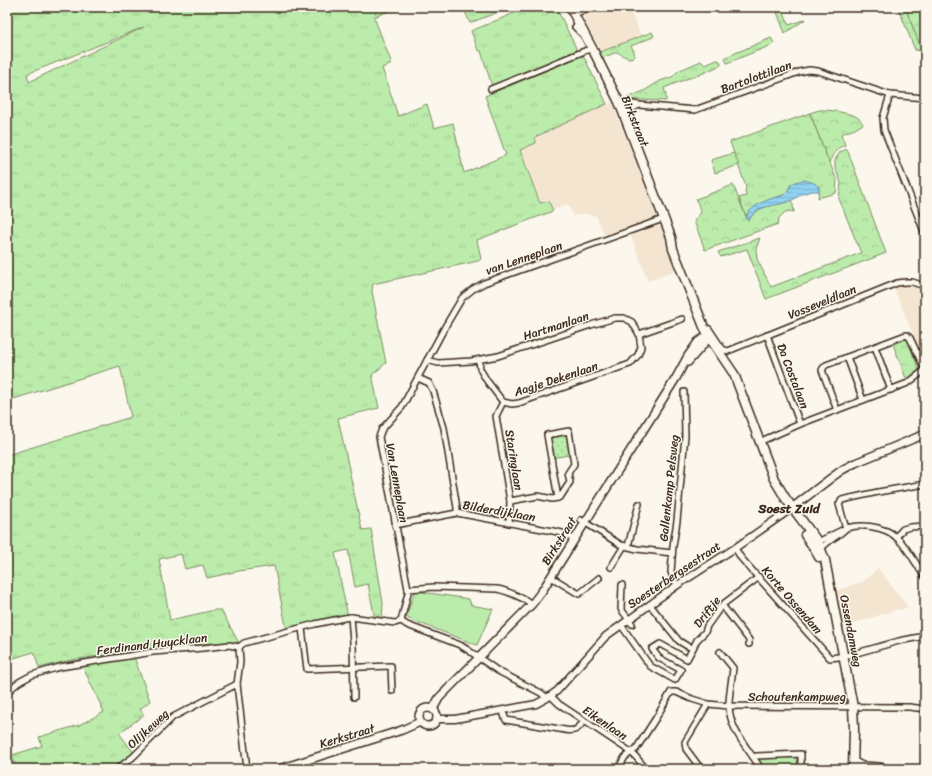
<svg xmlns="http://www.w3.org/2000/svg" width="932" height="776" viewBox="0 0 932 776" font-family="Sriracha,sans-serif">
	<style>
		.built { fill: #f4e5d1 }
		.grass { fill: url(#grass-tufts); stroke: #7c8b64; fill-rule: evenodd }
		.forest { fill: url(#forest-crowns); stroke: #7c8b64 }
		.park { fill: url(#park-dots); stroke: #7c8b64 }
		.garden { fill: #bcecab; stroke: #7c8b64 }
		.water { fill: url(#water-rules); stroke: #6f8f9d }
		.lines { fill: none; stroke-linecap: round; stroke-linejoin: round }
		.minor-casing { stroke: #3b2a1e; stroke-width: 8 }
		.tertiary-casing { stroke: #3b2a1e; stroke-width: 9 }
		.secondary-casing { stroke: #3b2a1e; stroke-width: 10 }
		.primary-casing { stroke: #3b2a1e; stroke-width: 11 }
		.minor { stroke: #fbf7ec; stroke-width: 5 }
		.tertiary { stroke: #fbf7ec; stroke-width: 6 }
		.secondary { stroke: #fbf7ec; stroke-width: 7 }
		.primary { stroke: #fbf7ec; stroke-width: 8 }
		.labels { text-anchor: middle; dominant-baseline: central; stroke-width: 3; stroke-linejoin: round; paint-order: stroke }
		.street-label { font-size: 12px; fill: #3b2a1e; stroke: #fbf7ec }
		.neighbourhood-label { font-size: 13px; font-weight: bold; fill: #3b2a1e; stroke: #fbf7ec }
	</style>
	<defs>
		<pattern id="grass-tufts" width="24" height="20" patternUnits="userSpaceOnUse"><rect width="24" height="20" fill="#bcecab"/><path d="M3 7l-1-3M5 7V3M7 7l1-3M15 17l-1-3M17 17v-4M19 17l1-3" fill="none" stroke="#a2cb93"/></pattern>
		<pattern id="forest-crowns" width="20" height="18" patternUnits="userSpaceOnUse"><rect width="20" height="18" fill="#bcecab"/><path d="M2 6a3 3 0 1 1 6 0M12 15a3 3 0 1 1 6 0" fill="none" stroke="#a2cb93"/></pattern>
		<pattern id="park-dots" width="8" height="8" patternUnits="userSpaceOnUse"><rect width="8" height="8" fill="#bcecab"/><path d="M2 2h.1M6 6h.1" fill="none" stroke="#a2cb93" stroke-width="1.8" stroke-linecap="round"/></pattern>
		<pattern id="water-rules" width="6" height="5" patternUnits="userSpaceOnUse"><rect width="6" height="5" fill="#91d2f2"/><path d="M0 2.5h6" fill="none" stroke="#7eb4cf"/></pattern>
	</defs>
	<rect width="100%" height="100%" fill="#fbf7ec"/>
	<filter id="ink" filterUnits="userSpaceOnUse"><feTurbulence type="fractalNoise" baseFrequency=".025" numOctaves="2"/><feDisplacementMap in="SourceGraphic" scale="8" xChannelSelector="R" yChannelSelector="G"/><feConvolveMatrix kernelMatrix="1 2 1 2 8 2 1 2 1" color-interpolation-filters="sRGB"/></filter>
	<g filter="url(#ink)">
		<!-- built -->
		<g class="built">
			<path d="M578 7H629L641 36 600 52Z"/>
			<path d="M612 102 678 270 648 281 629 231 606 239 596 216 585 214 573 216 568 204 554 210 550 200 541 202 521 150 537 144 535 138Z"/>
			<path d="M907 284 925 290V361H924L894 288Z"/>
			<path d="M878 568 908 607 900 610H896L843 627 835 591 864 581Z"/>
		</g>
		<!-- grass -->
		<g class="grass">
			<path d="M7 7H74L76 12 90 7H399L374 17 392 64 382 68 398 116 427 104 434 128 453 123 464 173 506 155 485 96 579 57 583 56 584 57 607 104 535 137 536 143 520 150 540 203 549 201 553 211 477 240 481 259 478 261 373 284 372 291 386 363 372 375 379 408 338 418 362 530 371 529 383 603 382 619H375L368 584 355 587 348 550 335 553 348 617 287 631 274 566 239 571 207 578 203 565 185 569 181 554 159 559 170 620 215 610H221L239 643 232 642 162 646 143 650 71 660 39 668 34 652 7 660V455L131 417 120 366 7 401ZM144 27 29 82 27 74Z"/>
			<path d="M463 7H511L470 23Z"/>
			<path d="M529 7H556L577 50 492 86 481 51 478 50 471 31Z"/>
			<path d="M905 7H925V60Z"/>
			<path d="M810 113 824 150 837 180 836 193 818 198 819 191V187L791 184 787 192 784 195 770 199 748 213 746 216 739 198 746 196 745 191 746 187 730 142Z"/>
			<path d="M134 657 150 701 140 709 144 715 119 733 134 753 114 769H16L12 755 42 746 39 737 79 725 104 712 82 665Z"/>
			<path d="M795 757 798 762 799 766 796 769H763C760 765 758 763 759 758Z"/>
		</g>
		<!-- forest -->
		<g class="forest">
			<path d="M775 7H781L789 25 806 19 785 33Z"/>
			<path d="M898 7H905L922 51 915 50Z"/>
			<path d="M652 32 654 36 653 37 631 46 634 51 635 56C628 61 623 55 617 52L602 58 600 52Z"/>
			<path d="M771 38 774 43 772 45 727 63 725 59 726 57Z"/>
			<path d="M717 60 720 61 721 65 699 75 686 79 664 88 666 95V101L624 99 644 91 660 81 672 77 678 71 701 61 705 65Z"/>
			<path d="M819 110C826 109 850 113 857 117 860 119 861 121 863 124L855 129 841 134 845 145C837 147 833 155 829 162L810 113Z"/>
			<path d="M847 149 886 253 766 299 747 249 721 257 718 252 760 238 756 249 757 259 771 287 861 253 839 199 841 183 835 167V160L840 152Z"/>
			<path d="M733 185 747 219 749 220C760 203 774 207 791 200L793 205 794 212 790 211 785 212 779 218 778 224 705 250 694 221 701 212 696 199Z"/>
			<path d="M906 339 908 341 919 370 907 381 893 344Z"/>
		</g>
		<!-- park -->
		<path class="park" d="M568 433 573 454 552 458 548 437Z"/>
		<!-- garden -->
		<g class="garden">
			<path d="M734 153 739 165 715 173 711 160Z"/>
			<path d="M415 591 469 599 471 605 493 609 477 645 409 619 406 617Z"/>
		</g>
		<!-- water -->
		<path class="water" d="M805 180 814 183 819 187V191C802 190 800 198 787 202 770 208 760 203 748 221 742 211 762 202 770 199 775 197 781 197 785 194 787 192 788 191 789 188 793 182 797 181 805 180Z"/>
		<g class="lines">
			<defs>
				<g id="minor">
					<path d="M574 14 593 7"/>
					<path d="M575 27 581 33 583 34"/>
					<path d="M491 89 587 50H594"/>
					<path d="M890 95 883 118 884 130 925 234"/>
					<path d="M619 102 639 105 695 110 799 72 809 70 818 71 890 95 925 98"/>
					<path d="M624 116 628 111 639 105"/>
					<path d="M709 329 721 347 724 350 728 351 897 283 905 282H912L925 286"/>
					<path d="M639 334 682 319"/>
					<path d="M767 335 800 424"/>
					<path d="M875 347 891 390"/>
					<path d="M847 357 863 400"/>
					<path d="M427 360 438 363 471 361 498 356 591 325 615 318H624L632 322 639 334 641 347 638 355 630 364 519 403 512 404 503 402 487 381 480 369 479 360"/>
					<path d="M418 378 429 383 433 391 444 428 457 508V513"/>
					<path d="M503 402 496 416 510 501 509 523"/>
					<path d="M837 410 822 370 824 367 826 365 903 336 907 335 910 338 925 370"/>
					<path d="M759 442 800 424 908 383 925 370"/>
					<path d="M925 484 878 492 842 500 839 504 844 522 846 528C858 525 866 525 878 528 881 529 884 530 887 531 903 538 915 563 925 577"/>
					<path d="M510 501 538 496 552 499 558 498 547 435 569 431 574 464 568 473 570 482 561 496 558 498"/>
					<path d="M581 520 621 545 637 549 672 553"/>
					<path d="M395 525 457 513 553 531 562 533 575 540"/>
					<path d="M896 537 903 529 910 527 925 526"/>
					<path d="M817 541 822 540 844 529"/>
					<path d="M628 546 639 504"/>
					<path d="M735 548 741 558 830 658 846 656 899 641 925 636"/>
					<path d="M821 549C828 540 839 536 846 528"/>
					<path d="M611 567 624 546"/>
					<path d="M551 577 579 594 599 578"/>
					<path d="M622 585 621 609 632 624"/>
					<path d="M677 585 672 575 671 572 673 546 677 521 685 436 684 392"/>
					<path d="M408 589 434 587 497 589C508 591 523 598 532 604"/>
					<path d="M722 605 749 640V644"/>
					<path d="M351 617 353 642 354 697"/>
					<path d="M401 621 408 593V589L379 437 382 429 402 407 446 325 462 298 473 289 484 283 663 219"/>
					<path d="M621 625 650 666 675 680 681 670 659 658 652 649 660 644 687 659 693 648 687 646 679 641 650 605"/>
					<path d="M302 628 307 669 391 666 392 691"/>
					<path d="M239 647 240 662 237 684 247 769"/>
					<path d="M693 648 697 640 705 632 707 626 722 605 759 577"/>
					<path d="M720 652 733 668C732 680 729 693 729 705 729 730 749 749 761 769"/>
					<path d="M7 692 19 682 32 675 60 667 153 652 203 648 229 645 239 647 244 643 315 624 344 618 351 617 395 623 401 621 407 625 460 645 468 650 498 671 541 693 547 698"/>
					<path d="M551 696 559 704 631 752 636 757 646 769"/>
					<path d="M503 710 504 715 506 720 565 730C576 732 578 729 584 721"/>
					<path d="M753 757 756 756 801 754V769"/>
					<path d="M853 760 862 765 879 766 892 769"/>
					<path d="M117 769 133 757 173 717 237 684"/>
					<path d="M618 769 625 757 636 749 656 718 671 692H676L692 699 708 704 729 706 909 707 925 709"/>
					<path d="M701 769 686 749 685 742 708 704"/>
				</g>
				<path id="tertiary" d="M437 719H455L536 704 547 698 557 691 606 636 676 586 735 548 788 511"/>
				<g id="secondary">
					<path d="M688 362 709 338"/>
					<path d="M788 511 831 478 842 470 855 463 925 434"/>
					<circle cx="428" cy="717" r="9"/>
					<path d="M433 709 439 698 532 604 542 591 676 378 688 356 698 342 704 338 709 337"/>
					<path d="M279 769 402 730 420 722"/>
				</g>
				<g id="primary">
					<path d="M570 7 593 50 619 102 671 237 673 249 704 327 709 337 734 374 774 479 786 499 818 542 825 560 853 707 854 729 853 769"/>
					<path d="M805 535 814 548 819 557"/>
				</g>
			</defs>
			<!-- minor casing -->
			<use href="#minor" class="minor-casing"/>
			<!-- tertiary casing -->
			<use href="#tertiary" class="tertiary-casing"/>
			<!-- secondary casing -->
			<use href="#secondary" class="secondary-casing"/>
			<!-- primary casing -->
			<use href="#primary" class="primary-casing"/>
			<!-- minor -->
			<use href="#minor" class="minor"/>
			<!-- tertiary -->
			<use href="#tertiary" class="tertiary"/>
			<!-- secondary -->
			<use href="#secondary" class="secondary"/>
			<!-- primary -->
			<use href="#primary" class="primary"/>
		</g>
	</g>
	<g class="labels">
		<!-- street labels -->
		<g class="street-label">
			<text transform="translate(756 77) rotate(-20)">Bartolottilaan</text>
			<text transform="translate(635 121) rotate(68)">Birkstraat</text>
			<text transform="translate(524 258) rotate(-19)">van Lenneplaan</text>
			<text transform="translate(822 302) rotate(-22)">Vosseveldlaan</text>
			<text transform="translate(556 326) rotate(-18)">Hartmanlaan</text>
			<text transform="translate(793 376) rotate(69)">Da Costalaan</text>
			<text transform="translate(556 379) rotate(-18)">Aagje Dekenlaan</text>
			<text transform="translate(514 460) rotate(81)">Staringlaan</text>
			<text transform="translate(397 483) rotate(80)">Van Lenneplaan</text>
			<text transform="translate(669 488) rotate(-84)">Gallenkamp Pelsweg</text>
			<text transform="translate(499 511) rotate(10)">Bilderdijklaan</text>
			<text transform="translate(559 541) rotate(-58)">Birkstraat</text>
			<text transform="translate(674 575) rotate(-34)">Soesterbergsestraat</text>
			<text transform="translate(792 600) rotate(49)">Korte Ossendam</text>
			<text transform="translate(707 612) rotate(-52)">Driftje</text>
			<text transform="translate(851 631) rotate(79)">Ossendamweg</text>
			<text transform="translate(152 644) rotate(-7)">Ferdinand Huycklaan</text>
			<text x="797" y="697">Schoutenkampweg</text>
			<text transform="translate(605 723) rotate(34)">Eikenlaan</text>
			<text transform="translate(148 729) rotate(-43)">Olijkeweg</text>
			<text transform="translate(347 736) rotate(-17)">Kerkstraat</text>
		</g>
		<!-- neighbourhood labels -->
		<g class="neighbourhood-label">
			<text x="789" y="508">Soest Zuid</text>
		</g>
	</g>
	<!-- margin -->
	<rect width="932" height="776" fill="none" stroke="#fbf7ec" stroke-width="24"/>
	<rect x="12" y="12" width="908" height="752" fill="none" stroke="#3b2a1e" stroke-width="1.5" filter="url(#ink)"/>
</svg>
